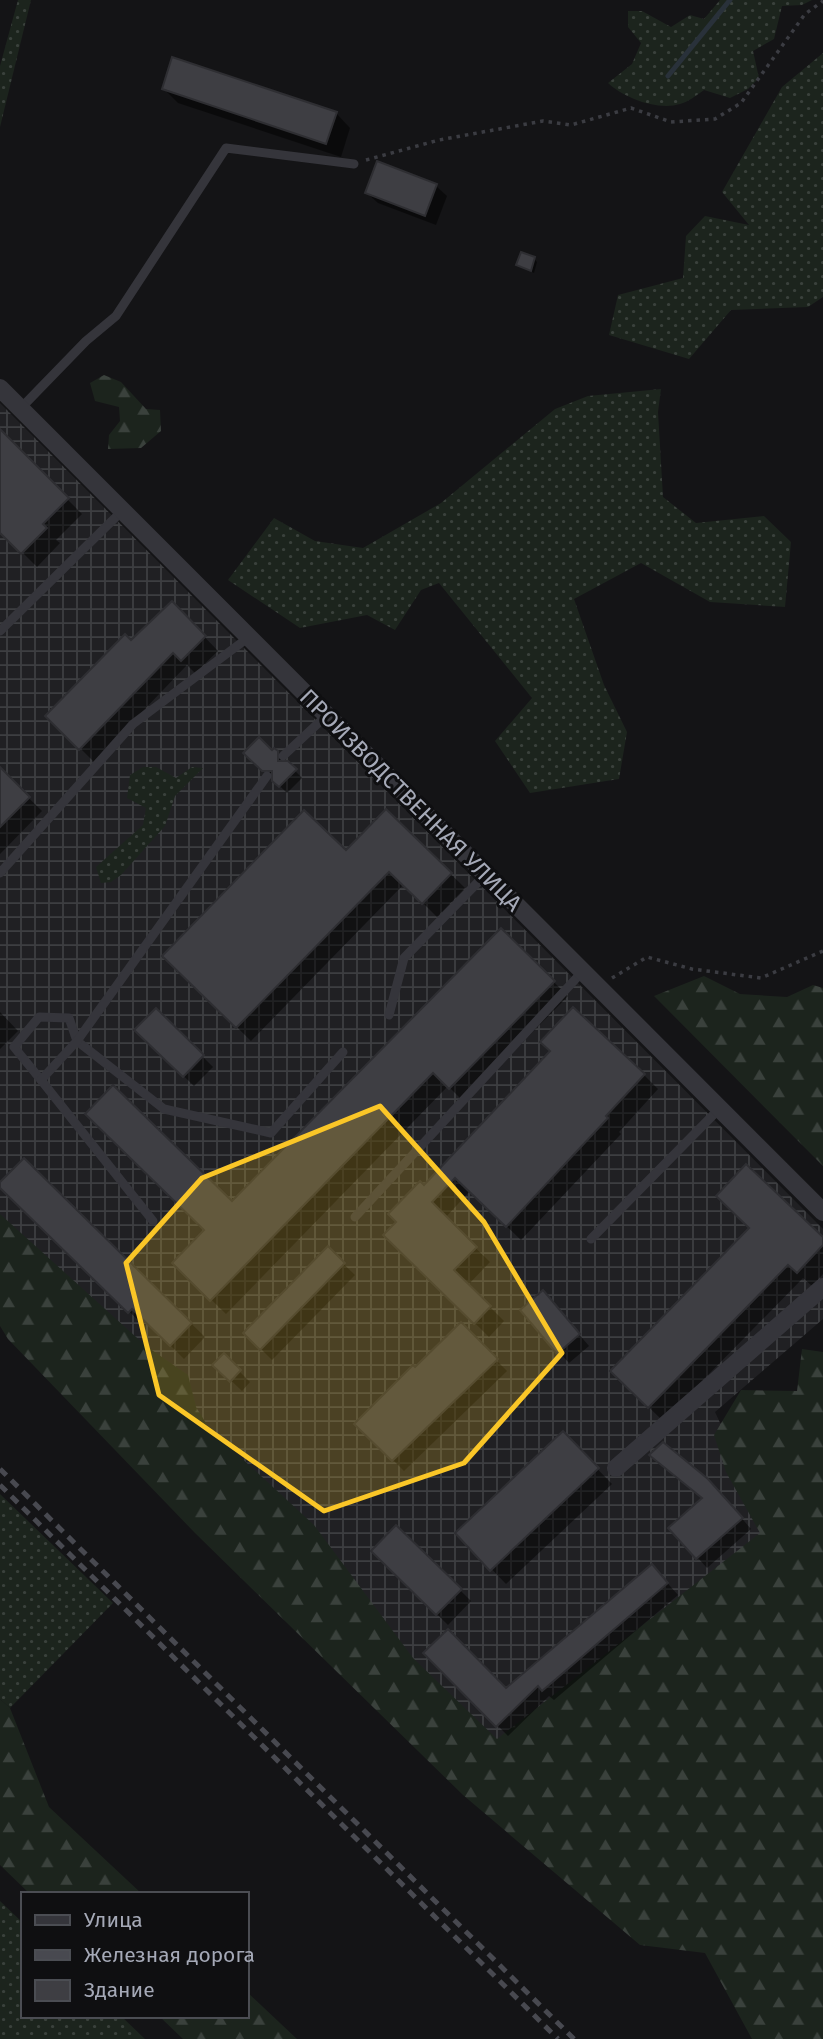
<svg xmlns="http://www.w3.org/2000/svg" width="823" height="2039" viewBox="0 0 823 2039" font-family="'Fira Sans',sans-serif">
	<style>
		.industrial { fill: url(#industrial-grid) }
		.grass { fill: url(#grass-dots) }
		.forest { fill: url(#forest-firs) }
		.shadow { fill: #0007 }
		.lines { fill: none; stroke-linecap: round; stroke-linejoin: round }
		.stream { stroke: #29313a; stroke-width: 5 }
		.building { fill: #3e3e43; stroke: #2e2e32; stroke-width: 2 }
		.path { stroke: #3b3c42; stroke-width: 3.5; stroke-dasharray: 3.5 5; stroke-linecap: butt }
		.lane { stroke: #35353b; stroke-width: 9 }
		.street { stroke: #35353b; stroke-width: 18 }
		.rail { stroke: #484950; stroke-width: 5; stroke-dasharray: 9 7; stroke-linecap: butt }
		.marked { fill: #fac627; fill-opacity: 0.2; stroke: #fac627; stroke-width: 5; stroke-linejoin: round }
		.labels { text-anchor: middle; dominant-baseline: central; stroke-width: 6; stroke-linejoin: round; paint-order: stroke }
		.street-label { font-size: 23px; fill: #a5a9b7; stroke: #0f0f11 }
	</style>
	<defs>
		<pattern id="industrial-grid" width="8" height="8" patternUnits="userSpaceOnUse" patternTransform="scale(1.75)"><rect width="8" height="8" fill="#202023"/><path d="M0 4h8M4 0v8" fill="none" stroke="#3d3e41"/></pattern>
		<pattern id="grass-dots" width="8" height="8" patternUnits="userSpaceOnUse" patternTransform="scale(1.75)"><rect width="8" height="8" fill="#1c241d"/><path d="M2 2h.1M6 6h.1" fill="none" stroke="#3a413c" stroke-width="1.8" stroke-linecap="round"/></pattern>
		<pattern id="forest-firs" width="22" height="20" patternUnits="userSpaceOnUse" patternTransform="scale(1.75)"><rect width="22" height="20" fill="#1c241d"/><path d="M5 1l3.5 6h-7zM16 11l3.5 6h-7z" fill="#3a413c"/></pattern>
	</defs>
	<rect width="100%" height="100%" fill="#141416"/>
	<!-- industrial -->
	<path class="industrial" d="M0 403 823 1229V1319L715 1412 774 1539 502 1770 0 1278Z"/>
	<!-- grass -->
	<g class="grass">
		<path d="M18 0H31L0 127V66Z"/>
		<path d="M720 0H812L802 5 782 6 774 39 753 51 759 78 748 89 730 98 704 90C697 95 688 102 680 104 658 111 624 98 608 83L632 64 641 43 628 27V11H642L671 27 690 15 704 19Z"/>
		<path d="M823 53V297L808 307 731 310 689 359 609 335 618 295 683 278 686 236 705 216 749 225 722 192 782 87Z"/>
		<path d="M661 389 658 412 663 497 696 523 764 516 791 542 785 607 710 602 641 563 574 599 604 685 627 732 619 779 530 793 495 741 532 698 439 583 421 590 395 630 367 615 300 628 228 580 274 518 315 541 363 548 441 503 555 409 588 396Z"/>
		<path d="M143 767H156L176 778 192 767 203 768 175 796 165 826 121 875 111 882 101 883 96 867 143 825 146 808 127 798 130 775Z"/>
		<path d="M0 1494 113 1603 10 1708 0 1699Z"/>
		<path d="M0 1901 23 1923V2016H121L145 2039H0Z"/>
	</g>
	<!-- forest -->
	<g class="forest">
		<path d="M104 375 121 382 146 409 160 410 161 431 141 448 108 449 109 435 120 421 119 407 95 401 90 383Z"/>
		<path d="M704 976 740 994 787 997 813 985 823 988V1166L654 996Z"/>
		<path d="M0 1214 146 1346 188 1375 196 1407 209 1428 314 1525 413 1658 497 1739 760 1533 726 1472 714 1435 741 1390 797 1391 802 1349 823 1352V2039H752L705 1953 640 1945 463 1795 195 1533 8 1339 0 1326Z"/>
		<path d="M0 1699 10 1708 49 1807 142 1894H30L0 1865Z"/>
		<path d="M247 1992 297 2039H183L159 2016H247Z"/>
	</g>
	<!-- shadow -->
	<g class="shadow">
		<path d="M164 89 336 113 350 128 341 157 178 103Z"/>
		<path d="M436 186 447 196 436 225 378 203 367 193Z"/>
		<path d="M534 259 537 262 534 273 518 265Z"/>
		<path d="M0 432 82 514 56 540 60 543 37 567 0 530Z"/>
		<path d="M172 603 218 651 195 673 187 665 94 762 48 716Z"/>
		<path d="M275 750 302 778 287 793 246 753Z"/>
		<path d="M0 770 42 811 0 854Z"/>
		<path d="M386 811 465 888 437 917 404 884 251 1041 165 956 346 853Z"/>
		<path d="M501 930 568 996 464 1102 448 1086 226 1314 174 1263Z"/>
		<path d="M156 1010 213 1067 194 1086 136 1030Z"/>
		<path d="M0 1012 18 1031 0 1049Z"/>
		<path d="M644 1075 658 1089 619 1132 621 1134 521 1240 470 1191 445 1218 490 1262 468 1285 504 1321 489 1337 386 1235 424 1187Z"/>
		<path d="M24 1160 205 1337 184 1359 146 1321 143 1325 0 1185Z"/>
		<path d="M751 1228 823 1239V1274L812 1286 803 1278 663 1421 612 1371Z"/>
		<path d="M328 1249 355 1275 272 1360 245 1333Z"/>
		<path d="M553 1304 589 1346 569 1363 559 1352Z"/>
		<path d="M461 1325 507 1371 404 1471 357 1424Z"/>
		<path d="M224 1356 250 1382 242 1391 215 1365Z"/>
		<path d="M577 1448 612 1484 506 1584 457 1533Z"/>
		<path d="M718 1491 751 1529 707 1568 671 1528Z"/>
		<path d="M396 1527 471 1601 448 1625 373 1551Z"/>
		<path d="M662 1577 678 1595 554 1700 549 1696 508 1736 426 1653 506 1690Z"/>
	</g>
	<g class="lines">
		<!-- stream -->
		<path class="stream" d="M668 76 730 0"/>
	</g>
	<!-- building -->
	<g class="building">
		<path d="M172 57 337 112 326 144 162 89Z"/>
		<path d="M377 161 437 184 425 216 365 193Z"/>
		<path d="M521 252 535 257 531 271 516 265Z"/>
		<path d="M0 429 69 498 43 524 47 528 21 554 0 533Z"/>
		<path d="M172 601 206 636 181 661 173 653 79 750 45 716 125 634 131 640Z"/>
		<path d="M259 737 272 750 274 748 278 751V761H288L297 769 279 787 272 781V771H262L243 753Z"/>
		<path d="M0 767 30 797 0 827Z"/>
		<path d="M386 809 452 873 422 904 389 872 236 1028 162 956 304 810 346 850Z"/>
		<path d="M501 928 555 981 449 1089 433 1073 210 1301 172 1263 204 1230 85 1114 113 1085 232 1201Z"/>
		<path d="M573 1007 645 1074 606 1116 608 1118 506 1227 455 1178 432 1202 477 1247 454 1270 491 1306 474 1324 383 1235 396 1222 388 1214 420 1181 424 1185 550 1051 540 1042Z"/>
		<path d="M156 1008 204 1055 183 1077 134 1030Z"/>
		<path d="M24 1158 192 1323 170 1346 132 1309 128 1313 0 1188V1182Z"/>
		<path d="M746 1164 823 1237V1245L797 1273 788 1265 648 1408 610 1371 749 1228 716 1196Z"/>
		<path d="M328 1246 345 1263 260 1350 243 1333Z"/>
		<path d="M543 1290 580 1334 557 1354 520 1310Z"/>
		<path d="M461 1322 498 1359 392 1461 354 1424 413 1365 415 1367Z"/>
		<path d="M224 1353 241 1370 230 1382 212 1365Z"/>
		<path d="M563 1431 599 1468 490 1571 455 1533Z"/>
		<path d="M663 1442 708 1479 743 1518 696 1559 668 1528 702 1498 649 1455Z"/>
		<path d="M396 1525 462 1589 436 1615 371 1551Z"/>
		<path d="M652 1564 668 1583 542 1691 538 1686 496 1727 423 1653 448 1629 506 1688Z"/>
	</g>
	<g class="lines">
		<!-- path -->
		<g class="path">
			<path d="M366 160 439 140 543 121 571 125 631 108 671 122 715 119 741 103 805 14 823 1"/>
			<path d="M612 978 647 957 692 969 761 978 823 951"/>
		</g>
		<!-- lane -->
		<g class="lane">
			<path d="M21 408 86 341 116 316 226 148 354 164"/>
			<path d="M0 631 123 510"/>
			<path d="M283 756 327 715"/>
			<path d="M0 873 133 724 249 637"/>
			<path d="M389 1015 404 958 486 874"/>
			<path d="M41 1080 14 1047 39 1017 69 1018 77 1041 164 1109 271 1133 343 1052"/>
			<path d="M355 1217 583 971"/>
			<path d="M153 1221 41 1080 77 1041 267 776"/>
			<path d="M591 1239 720 1108"/>
		</g>
		<!-- street -->
		<g class="street">
			<path d="M0 388 823 1212"/>
			<path d="M616 1468 823 1287"/>
		</g>
		<!-- rail -->
		<g class="rail">
			<path d="M0 1469 574 2039"/>
			<path d="M0 1485 558 2039"/>
		</g>
	</g>
	<!-- marked area -->
	<path class="marked" d="M380 1106 484 1222 562 1353 464 1463 324 1511 159 1395 126 1263 202 1178Z"/>
	<g class="labels">
		<!-- street labels -->
		<g class="street-label">
			<text transform="translate(411 800) rotate(45)">ПРОИЗВОДСТВЕННАЯ УЛИЦА</text>
		</g>
	</g>
	<!-- legend -->
	<rect x="21" y="1892" width="228" height="126" fill="#0f0f11" stroke="#4b4d53" stroke-width="2"/>
	<rect x="35" y="1915" width="35" height="10" fill="#35353b" stroke="#4b4d53" stroke-width="2"/>
	<text x="84" y="1927" font-size="21" fill="#a5a9b7">Улица</text>
	<rect x="35" y="1950" width="35" height="10" fill="#484950" stroke="#4b4d53" stroke-width="2"/>
	<text x="84" y="1962" font-size="21" fill="#a5a9b7">Железная дорога</text>
	<rect x="35" y="1980" width="35" height="21" fill="#3e3e43" stroke="#4b4d53" stroke-width="2"/>
	<text x="84" y="1997" font-size="21" fill="#a5a9b7">Здание</text>
</svg>
